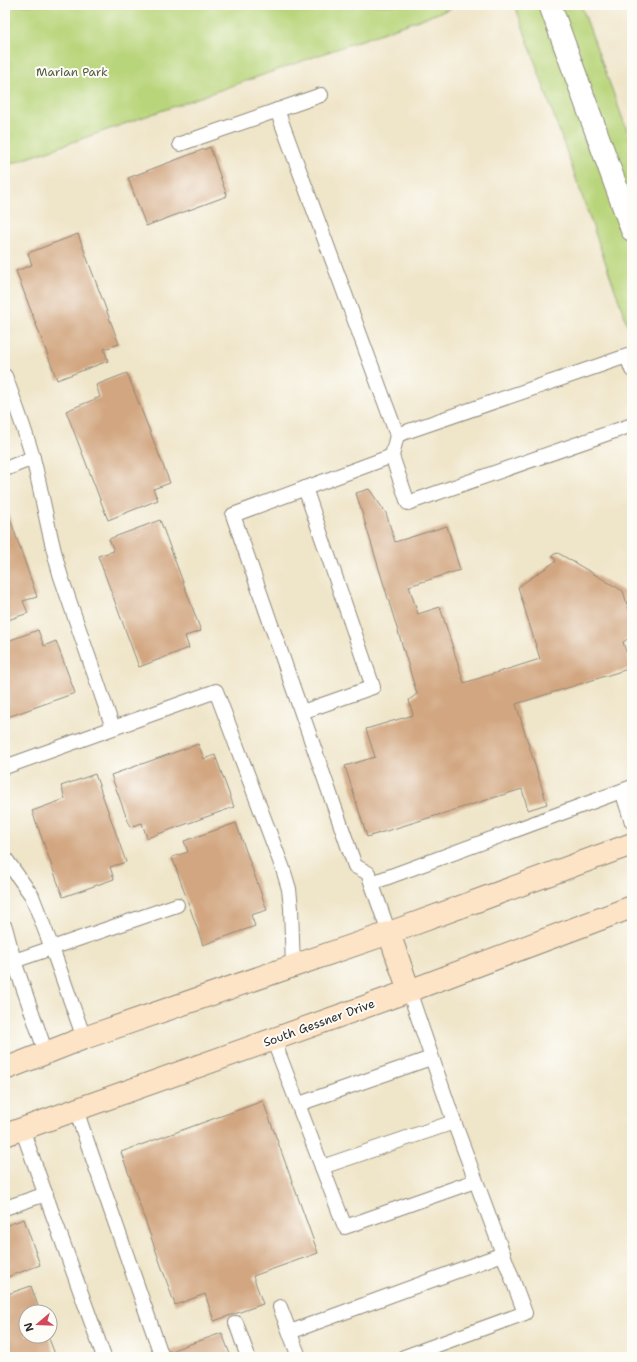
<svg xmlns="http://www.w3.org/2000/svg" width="637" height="1362" viewBox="0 0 637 1362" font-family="'Shantell Sans',sans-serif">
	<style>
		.green { fill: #b9d57b; stroke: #728053 }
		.building { fill: #d2a680 }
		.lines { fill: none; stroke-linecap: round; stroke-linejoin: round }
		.service-casing { stroke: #8d887a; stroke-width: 16 }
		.minor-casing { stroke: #8d887a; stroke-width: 24 }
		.secondary-casing { stroke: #8d887a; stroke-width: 24 }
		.service { stroke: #fff; stroke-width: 14 }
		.minor { stroke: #fff; stroke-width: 22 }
		.secondary { stroke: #fee4c6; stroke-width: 22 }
		.labels { text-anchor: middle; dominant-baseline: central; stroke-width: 4; stroke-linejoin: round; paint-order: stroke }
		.park-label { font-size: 12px; fill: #565e43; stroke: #fdfcf7 }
		.street-label { font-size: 12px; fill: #2b2b2b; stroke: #fdfcf7 }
	</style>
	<rect width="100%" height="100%" fill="#fdfcf7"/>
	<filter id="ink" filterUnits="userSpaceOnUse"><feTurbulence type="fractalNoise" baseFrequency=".025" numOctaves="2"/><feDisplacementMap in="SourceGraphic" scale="8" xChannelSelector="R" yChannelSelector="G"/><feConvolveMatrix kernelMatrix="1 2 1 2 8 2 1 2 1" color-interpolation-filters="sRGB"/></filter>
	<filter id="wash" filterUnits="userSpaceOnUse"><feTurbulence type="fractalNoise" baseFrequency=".012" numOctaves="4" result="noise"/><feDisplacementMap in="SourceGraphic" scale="16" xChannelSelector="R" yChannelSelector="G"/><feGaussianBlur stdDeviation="0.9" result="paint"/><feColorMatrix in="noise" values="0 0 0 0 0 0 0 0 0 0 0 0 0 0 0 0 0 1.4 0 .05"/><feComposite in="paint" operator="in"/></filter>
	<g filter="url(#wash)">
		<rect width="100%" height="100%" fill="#efe5c9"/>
		<!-- green -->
		<g class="green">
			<path d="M5 5H461L5 166Z"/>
			<path d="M515 5H581L632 144V338Z"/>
		</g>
		<g id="blocks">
			<!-- building -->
			<g class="building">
				<path d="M210 147 227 196 146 226 128 178Z"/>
				<path d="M78 234 119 344 104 349 108 361 57 380 16 271 32 265 28 253Z"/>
				<path d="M127 373 170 483 153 489 158 500 108 520 66 411 100 397 96 385Z"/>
				<path d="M369 489 386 513 395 542 447 526 460 570 409 586 418 614 440 607 464 683 540 659 518 587 556 561 552 555 558 553 623 591 632 620V636L623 642 631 668 516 704 547 804 528 810 522 789 367 837 345 766 375 757 366 729 413 715 409 700 417 694 356 493Z"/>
				<path d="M7 510 37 597 23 601 28 613 5 621V511Z"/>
				<path d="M160 520 201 631 185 636 189 648 139 667 98 556 114 551 109 539Z"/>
				<path d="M38 630 44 646 56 641 75 693 5 718V642Z"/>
				<path d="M198 744 204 759 215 755 234 807 147 838 142 823 130 827 111 775Z"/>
				<path d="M95 774 126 862 110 867 114 879 63 897 32 811 65 799 61 786Z"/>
				<path d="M236 823 267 910 251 915 255 926 203 945 172 857 188 852 184 841Z"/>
				<path d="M263 1101 318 1253 253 1276 263 1304 214 1321 205 1294 175 1305 121 1152Z"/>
				<path d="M24 1219 40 1265 5 1278V1226Z"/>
				<path d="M31 1286 40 1312H26V1336H48L56 1357H5V1295Z"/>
				<path d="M222 1333 231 1357H168L167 1352Z"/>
			</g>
		</g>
	</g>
	<g filter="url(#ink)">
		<use href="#blocks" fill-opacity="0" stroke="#8d887a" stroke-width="1"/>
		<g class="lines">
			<defs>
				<g id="service">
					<path d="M277 110 397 435 392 456 408 503 632 425"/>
					<path d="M180 144 321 95"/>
					<path d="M5 376C15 403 25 430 33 458 43 497 49 538 61 577L113 728"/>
					<path d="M397 435 627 356 632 370"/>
					<path d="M5 469 33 458"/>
					<path d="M302 712 373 687 305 488"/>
					<path d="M5 767 216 691 283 869 289 889 291 908 293 967"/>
					<path d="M622 791 632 822"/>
					<path d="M5 858 32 896 52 948 84 1038"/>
					<path d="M372 883 632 787"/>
					<path d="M5 927 14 961 46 1053"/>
					<path d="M389 933 368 873 355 866 233 515 392 456"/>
					<path d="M14 961 177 905"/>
					<path d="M273 1039 345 1227 475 1181"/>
					<path d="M299 1104 431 1058"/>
					<path d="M76 1110 162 1357"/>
					<path d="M22 1129 104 1357"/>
					<path d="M322 1167 454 1122"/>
					<path d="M5 1208 46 1194"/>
					<path d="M280 1307 299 1357"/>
					<path d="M236 1323 248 1357"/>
					<path d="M290 1332 503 1254"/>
					<path d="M404 1357 525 1313 454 1122 409 991"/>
				</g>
				<path id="minor" d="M550 5 632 230"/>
				<g id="secondary">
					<path d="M389 933 409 991"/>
					<path d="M5 1069 84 1038 389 933 632 844"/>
					<path d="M5 1135 409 991 632 907"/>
				</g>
			</defs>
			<!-- service casing -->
			<use href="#service" class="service-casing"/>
			<!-- minor casing -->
			<use href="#minor" class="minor-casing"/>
			<!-- secondary casing -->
			<use href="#secondary" class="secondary-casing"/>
			<!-- service -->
			<use href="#service" class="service"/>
			<!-- minor -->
			<use href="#minor" class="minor"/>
			<!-- secondary -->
			<use href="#secondary" class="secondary"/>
		</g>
	</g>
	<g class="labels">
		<!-- park labels -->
		<g class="park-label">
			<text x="72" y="72">Marian Park</text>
		</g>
		<!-- street labels -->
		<g class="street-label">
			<text transform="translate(319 1023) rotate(-20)">South Gessner Drive</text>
		</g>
	</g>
	<!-- margin -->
	<rect width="637" height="1362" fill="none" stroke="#fdfcf7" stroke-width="20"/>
	<!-- north arrow -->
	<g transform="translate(38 1324) rotate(251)"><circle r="19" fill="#fdfcf7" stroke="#a9a8a5"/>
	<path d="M0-3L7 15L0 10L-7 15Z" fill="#d1495b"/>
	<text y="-6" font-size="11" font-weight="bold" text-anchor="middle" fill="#2b2b2b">N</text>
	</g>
</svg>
